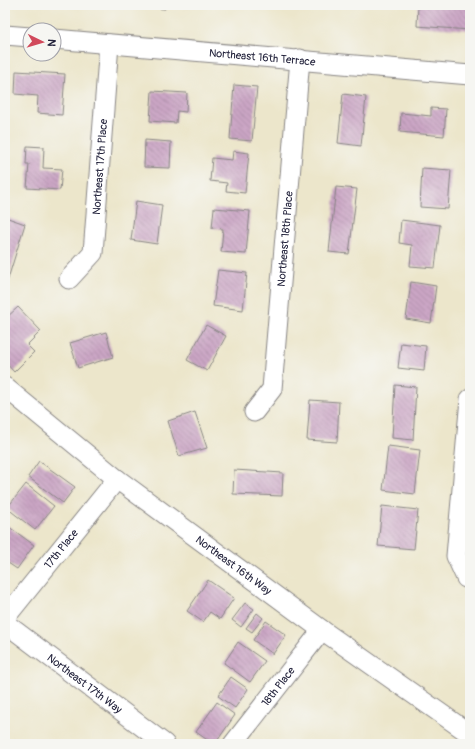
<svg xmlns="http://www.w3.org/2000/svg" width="475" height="749" viewBox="0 0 475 749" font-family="Pangolin,sans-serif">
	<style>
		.building { fill: url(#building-back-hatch) }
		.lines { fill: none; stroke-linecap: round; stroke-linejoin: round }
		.street-casing { stroke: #878483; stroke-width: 21 }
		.street { stroke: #fff; stroke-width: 19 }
		.labels { text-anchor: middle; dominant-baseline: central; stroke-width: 4; stroke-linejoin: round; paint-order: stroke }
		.street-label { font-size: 11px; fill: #22223b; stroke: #f6f6f2 }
	</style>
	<defs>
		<pattern id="building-back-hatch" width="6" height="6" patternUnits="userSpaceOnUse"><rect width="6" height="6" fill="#cba6c5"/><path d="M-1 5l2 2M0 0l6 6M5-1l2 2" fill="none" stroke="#a487a1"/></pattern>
	</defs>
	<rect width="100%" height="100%" fill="#f6f6f2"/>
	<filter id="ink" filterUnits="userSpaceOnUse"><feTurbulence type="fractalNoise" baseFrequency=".025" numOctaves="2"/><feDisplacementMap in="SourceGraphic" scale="8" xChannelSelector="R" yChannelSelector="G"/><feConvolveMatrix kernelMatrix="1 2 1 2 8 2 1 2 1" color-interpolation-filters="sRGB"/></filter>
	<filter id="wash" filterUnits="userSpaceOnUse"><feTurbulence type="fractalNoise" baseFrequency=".012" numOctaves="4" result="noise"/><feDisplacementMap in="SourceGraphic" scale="16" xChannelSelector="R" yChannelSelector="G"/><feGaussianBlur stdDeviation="0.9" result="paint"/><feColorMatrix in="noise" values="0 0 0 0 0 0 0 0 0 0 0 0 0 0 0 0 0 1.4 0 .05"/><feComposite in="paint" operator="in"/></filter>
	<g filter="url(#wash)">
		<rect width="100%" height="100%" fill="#ece6cb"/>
		<g id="blocks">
			<!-- building -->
			<g class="building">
				<path d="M142 5H165V9L142 7Z"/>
				<path d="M229 5H256V8L229 6Z"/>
				<path d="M418 5H470L469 30 417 26Z"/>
				<path d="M16 71 65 74 62 115 37 113 38 96 15 94Z"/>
				<path d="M234 85 257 87 252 141 230 139Z"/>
				<path d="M152 91 187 93 186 112 177 111 176 123 150 121Z"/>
				<path d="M343 94 366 97 361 146 338 143Z"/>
				<path d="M431 108 446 109 444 136 400 132 401 113 431 116Z"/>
				<path d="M145 140 171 142 170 168 144 167Z"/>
				<path d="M27 146 44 147 43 168 62 169 60 190 27 188 29 164H26Z"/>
				<path d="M233 151 249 153 245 193 226 191 227 183 210 181 212 158 232 160Z"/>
				<path d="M422 168 451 170 448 209 420 207Z"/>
				<path d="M336 187 357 189 349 254 329 252Z"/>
				<path d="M136 201 162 205 157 244 131 240Z"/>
				<path d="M214 208 250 211 246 254 221 252 223 229 212 228Z"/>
				<path d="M5 217 25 224 7 282H5Z"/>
				<path d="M401 220 440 225 435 268 410 266 412 245 399 243Z"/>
				<path d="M218 270 247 273 243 310 213 306Z"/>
				<path d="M411 282 436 286 431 323 406 319Z"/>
				<path d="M18 307 41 331 27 345 34 352 14 372 5 362V319Z"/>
				<path d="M206 325 226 336 207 371 187 360Z"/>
				<path d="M106 332 113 357 78 368 70 343Z"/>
				<path d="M401 343 426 346 424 371 398 368Z"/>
				<path d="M395 385 416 387 413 440 392 438Z"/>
				<path d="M310 400 339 402 337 442 307 440Z"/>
				<path d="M195 412 207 448 179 456 168 421Z"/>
				<path d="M388 446 420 450 415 494 383 490Z"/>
				<path d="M39 461 75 487 63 503 28 477Z"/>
				<path d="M234 470 283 473 282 496 233 494Z"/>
				<path d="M26 484 54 506 35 530 7 508Z"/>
				<path d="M382 506 418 510 414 549 378 546Z"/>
				<path d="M5 524 34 545 17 569 5 561Z"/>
				<path d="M208 580 234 598 220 619 210 612 203 622 187 611Z"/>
				<path d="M245 603 254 609 241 627 232 620Z"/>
				<path d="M257 613 263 618 252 632 246 628Z"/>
				<path d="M266 621 286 635 273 654 253 640Z"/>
				<path d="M238 642 265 661 250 682 224 663Z"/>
				<path d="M231 677 248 689 235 708 218 696Z"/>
				<path d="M217 702 235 715 215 744H213L196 732Z"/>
			</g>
		</g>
	</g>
	<g filter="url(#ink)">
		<use href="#blocks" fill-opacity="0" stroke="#878483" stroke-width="1"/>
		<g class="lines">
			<defs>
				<g id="street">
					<path d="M5 35 30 37"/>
					<path id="s1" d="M54 39 470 75"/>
					<path id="s2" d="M69 279 93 253 109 44"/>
					<path id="s3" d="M5 387 117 479 322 630 470 734"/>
					<path d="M470 399 456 556 466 578 470 579"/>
					<path id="s4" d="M254 412 272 389 300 59"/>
					<path id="s5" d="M5 618 117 479"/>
					<path id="s6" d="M5 623 165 744"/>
					<path id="s7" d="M233 744 322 630"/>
				</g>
			</defs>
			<!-- street casing -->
			<use href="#street" class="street-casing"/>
			<!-- street -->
			<use href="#street" class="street"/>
		</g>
	</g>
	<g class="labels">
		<!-- street labels -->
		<g class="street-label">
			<text stroke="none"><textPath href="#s1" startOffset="209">Northeast 16th Terrace</textPath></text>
			<text stroke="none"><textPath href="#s2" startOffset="122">Northeast 17th Place</textPath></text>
			<text stroke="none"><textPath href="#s4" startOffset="180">Northeast 18th Place</textPath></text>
			<text stroke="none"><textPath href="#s5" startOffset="89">17th Place</textPath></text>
			<text stroke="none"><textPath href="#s3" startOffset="290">Northeast 16th Way</textPath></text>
			<text stroke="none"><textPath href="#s6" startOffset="100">Northeast 17th Way</textPath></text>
			<text stroke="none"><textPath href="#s7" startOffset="73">18th Place</textPath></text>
		</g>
	</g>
	<!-- margin -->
	<rect width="475" height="749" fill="none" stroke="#f6f6f2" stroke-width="20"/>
	<!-- north arrow -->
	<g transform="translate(42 42) rotate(95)"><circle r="19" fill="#f6f6f2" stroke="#a1a1a9"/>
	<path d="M0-3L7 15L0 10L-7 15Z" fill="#d1495b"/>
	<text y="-6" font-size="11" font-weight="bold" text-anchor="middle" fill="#22223b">N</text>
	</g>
</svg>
